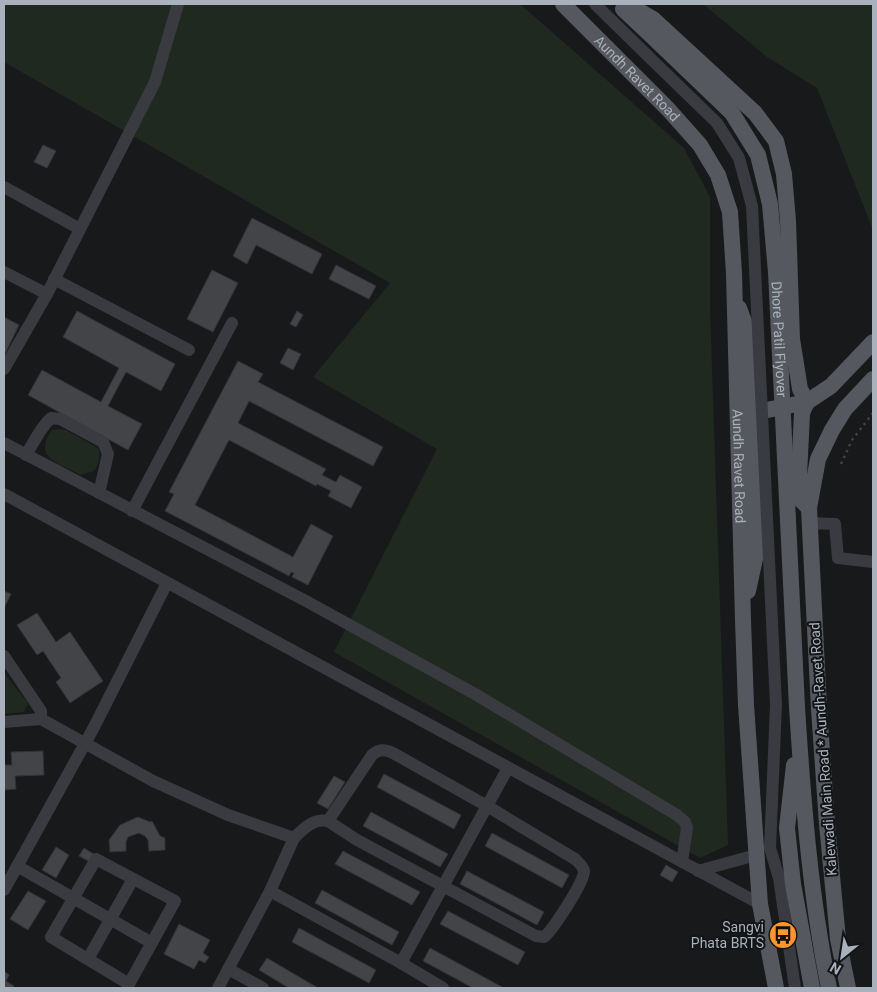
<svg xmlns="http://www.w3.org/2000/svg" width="877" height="992" viewBox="0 0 877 992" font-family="Roboto,sans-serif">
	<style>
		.green { fill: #202920 }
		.building { fill: #424448; stroke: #323337 }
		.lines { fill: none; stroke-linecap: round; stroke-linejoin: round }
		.path { stroke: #3f4347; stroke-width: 2.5; stroke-dasharray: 2.5 4; stroke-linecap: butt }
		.minor { stroke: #393b40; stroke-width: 12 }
		.major { stroke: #55595f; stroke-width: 16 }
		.minor-bridge { stroke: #393b40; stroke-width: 12 }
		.major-bridge { stroke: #55595f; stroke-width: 16 }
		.labels { text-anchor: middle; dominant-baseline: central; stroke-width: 4; stroke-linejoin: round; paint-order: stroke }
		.street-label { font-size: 14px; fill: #a9b2bc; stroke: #131416 }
		.poi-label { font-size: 14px; fill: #a9b2bc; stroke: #131416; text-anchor: end }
	</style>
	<rect width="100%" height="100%" fill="#18191b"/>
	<!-- green -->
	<g class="green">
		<path d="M4 4H520L684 148 710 197V308L728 845 700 858 334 652 437 449 313 377 390 283 4 62Z"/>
		<path d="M703 4H873V230L817 88 767 57Z"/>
		<path d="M58 429 66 430 98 448C101 457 99 464 94 471L81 475C59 463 32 458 52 430Z"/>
		<path d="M4 673 28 703 24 712 4 714Z"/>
	</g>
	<!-- building -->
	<g class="building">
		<path d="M43 145 56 151 47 168 34 162Z"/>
		<path d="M252 218 322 254 312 274 256 245 247 264 233 256Z"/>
		<path d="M336 265 376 286 369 299 329 279Z"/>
		<path d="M212 270 238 283 213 332 187 319Z"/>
		<path d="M77 311 175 364 161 391 126 372 108 406 142 424 128 450 28 395 42 370 101 402 119 368 63 337Z"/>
		<path d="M297 311 303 315 296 327 290 324Z"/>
		<path d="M4 317 19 325 5 354H4Z"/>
		<path d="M288 348 301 354 293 370 280 363Z"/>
		<path d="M238 361 263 374 258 382 383 447 373 466 249 401 238 423 326 469 322 475 336 482 340 475 362 487 351 508 328 496 331 491 317 484 316 486 229 440 195 505 293 557 311 524 333 536 308 585 292 577 294 573 291 572 289 576 165 511 174 494 169 492Z"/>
		<path d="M4 591 11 594 4 608Z"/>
		<path d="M37 613 56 642 70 632 103 681 70 703 56 682 61 678 43 651 37 655 17 625Z"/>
		<path d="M43 751 44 775 15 776 16 789 4 790V765H12L11 752Z"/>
		<path d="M384 774 461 815 454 829 377 787Z"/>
		<path d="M334 776 345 782 328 809 317 803Z"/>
		<path d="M371 812 448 854 440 867 363 826Z"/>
		<path d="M138 817 150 822 152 821 160 836 165 838V850L149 851 148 840 145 836 139 833 128 837 126 842V851L110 852 109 840 120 825Z"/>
		<path d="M492 833 569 875 562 888 485 846Z"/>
		<path d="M56 847 69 855 56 878 42 870Z"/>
		<path d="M84 848 95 855 90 862 79 856Z"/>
		<path d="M343 851 420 892 412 905 335 864Z"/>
		<path d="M666 865 678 872 672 882 660 875Z"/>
		<path d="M467 871 544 912 537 925 460 884Z"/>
		<path d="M322 890 399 932 392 945 315 903Z"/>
		<path d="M28 891 46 901 28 930 10 919Z"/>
		<path d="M448 911 525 952 518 965 440 924Z"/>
		<path d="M179 924 210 940 203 953 209 957 205 963 199 960 194 969 164 954Z"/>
		<path d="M299 928 376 970 369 983 292 942Z"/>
		<path d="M430 948 504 988H473L423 961Z"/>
		<path d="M267 958 318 988H289L259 970Z"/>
		<path d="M4 971 9 975 6 981 14 986 12 988H4Z"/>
	</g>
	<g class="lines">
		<!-- path -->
		<path class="path" d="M841 464 852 440 873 413"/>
		<!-- minor -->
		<g class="minor">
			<path d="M595 4 647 55"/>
			<path d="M4 187 80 229"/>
			<path d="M4 272 47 294"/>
			<path d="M54 279 189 350"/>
			<path d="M4 369 47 294 155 82 178 4"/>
			<path d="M4 443 306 601 475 694 677 815 685 822 687 828 682 862"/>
			<path d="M26 455C34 442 40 428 51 418L60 419 103 442 108 454 99 493"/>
			<path d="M4 494 760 904"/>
			<path d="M132 511 232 323"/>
			<path d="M809 523 835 524 838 558 873 562"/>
			<path d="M4 656 41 711V719"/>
			<path d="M776 705 770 848 779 878 795 988"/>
			<path d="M4 722 41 719 153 781 228 815 294 838C304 828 314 818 328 821L372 755C379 749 384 749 393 753L487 806 508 768"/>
			<path d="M328 821 357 840 536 936 544 937C552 931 585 881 584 871 583 866 578 862 575 859L487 806 401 963"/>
			<path d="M294 838 270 891 401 963 443 988"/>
			<path d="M96 859 175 901 129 984 51 937Z"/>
			<path d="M17 866 152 943"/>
			<path d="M698 871 756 855"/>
			<path d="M4 890 93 729 167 583"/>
			<path d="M88 959 133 879"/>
			<path d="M228 969 263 988"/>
			<path d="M218 988 270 891"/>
		</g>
		<!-- major -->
		<g class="major">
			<path id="s1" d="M563 4 668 109 700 145 718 175 730 212 734 273 743 620 746 705 760 904 776 988"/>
			<path d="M627 4 653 19 755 113 776 141 784 174 788 221 792 339 800 389 807 402"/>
			<path d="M623 9 658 42"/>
			<path d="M739 308 750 338 756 554 748 591"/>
			<path d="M807 402 802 413 798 497 809 508"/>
			<path d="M752 413 807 402 831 386 873 342"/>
			<path d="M797 707C803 801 810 895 829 988"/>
			<path d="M794 765 787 828 793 884 812 988"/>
			<path d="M848 988 838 939 827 824 819 709 809 508 818 459 832 430 845 409 873 379"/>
		</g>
		<!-- minor-bridge -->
		<path class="minor-bridge" d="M647 55 717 123 739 158 752 206 776 705"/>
		<!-- major-bridge -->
		<path class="major-bridge" id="s2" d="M658 42 732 113 758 155 770 204 776 272 797 707"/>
	</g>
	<!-- icons -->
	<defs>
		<symbol id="bus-disc" viewBox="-11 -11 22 22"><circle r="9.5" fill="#ff952c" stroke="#131416"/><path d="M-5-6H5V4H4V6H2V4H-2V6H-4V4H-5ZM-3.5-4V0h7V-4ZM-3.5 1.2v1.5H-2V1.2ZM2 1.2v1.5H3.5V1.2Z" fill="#111"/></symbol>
	</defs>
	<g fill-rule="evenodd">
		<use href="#bus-disc" x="767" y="919" width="32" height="32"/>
	</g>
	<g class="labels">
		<!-- street labels -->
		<g class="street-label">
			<text stroke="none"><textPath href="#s1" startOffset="105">Aundh Ravet Road</textPath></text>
			<text stroke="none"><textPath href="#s2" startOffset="338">Dhore Patil Flyover</textPath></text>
			<text stroke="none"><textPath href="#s1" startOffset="525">Aundh Ravet Road</textPath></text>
			<text transform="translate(823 749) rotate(-94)">Kalewadi Main Road * Aundh-Ravet Road</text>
		</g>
		<!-- poi labels -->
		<g class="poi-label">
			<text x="764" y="927">Sangvi<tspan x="764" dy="16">Phata BRTS</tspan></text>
		</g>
	</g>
	<!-- border -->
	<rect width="877" height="992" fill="none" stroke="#a9b2bc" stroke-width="10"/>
	<!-- north arrow -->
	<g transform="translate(842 957) rotate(210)" stroke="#131416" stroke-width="4" paint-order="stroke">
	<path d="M0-4L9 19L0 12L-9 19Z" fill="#a9b2bc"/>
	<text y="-8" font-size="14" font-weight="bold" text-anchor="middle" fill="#a9b2bc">N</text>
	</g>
</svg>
